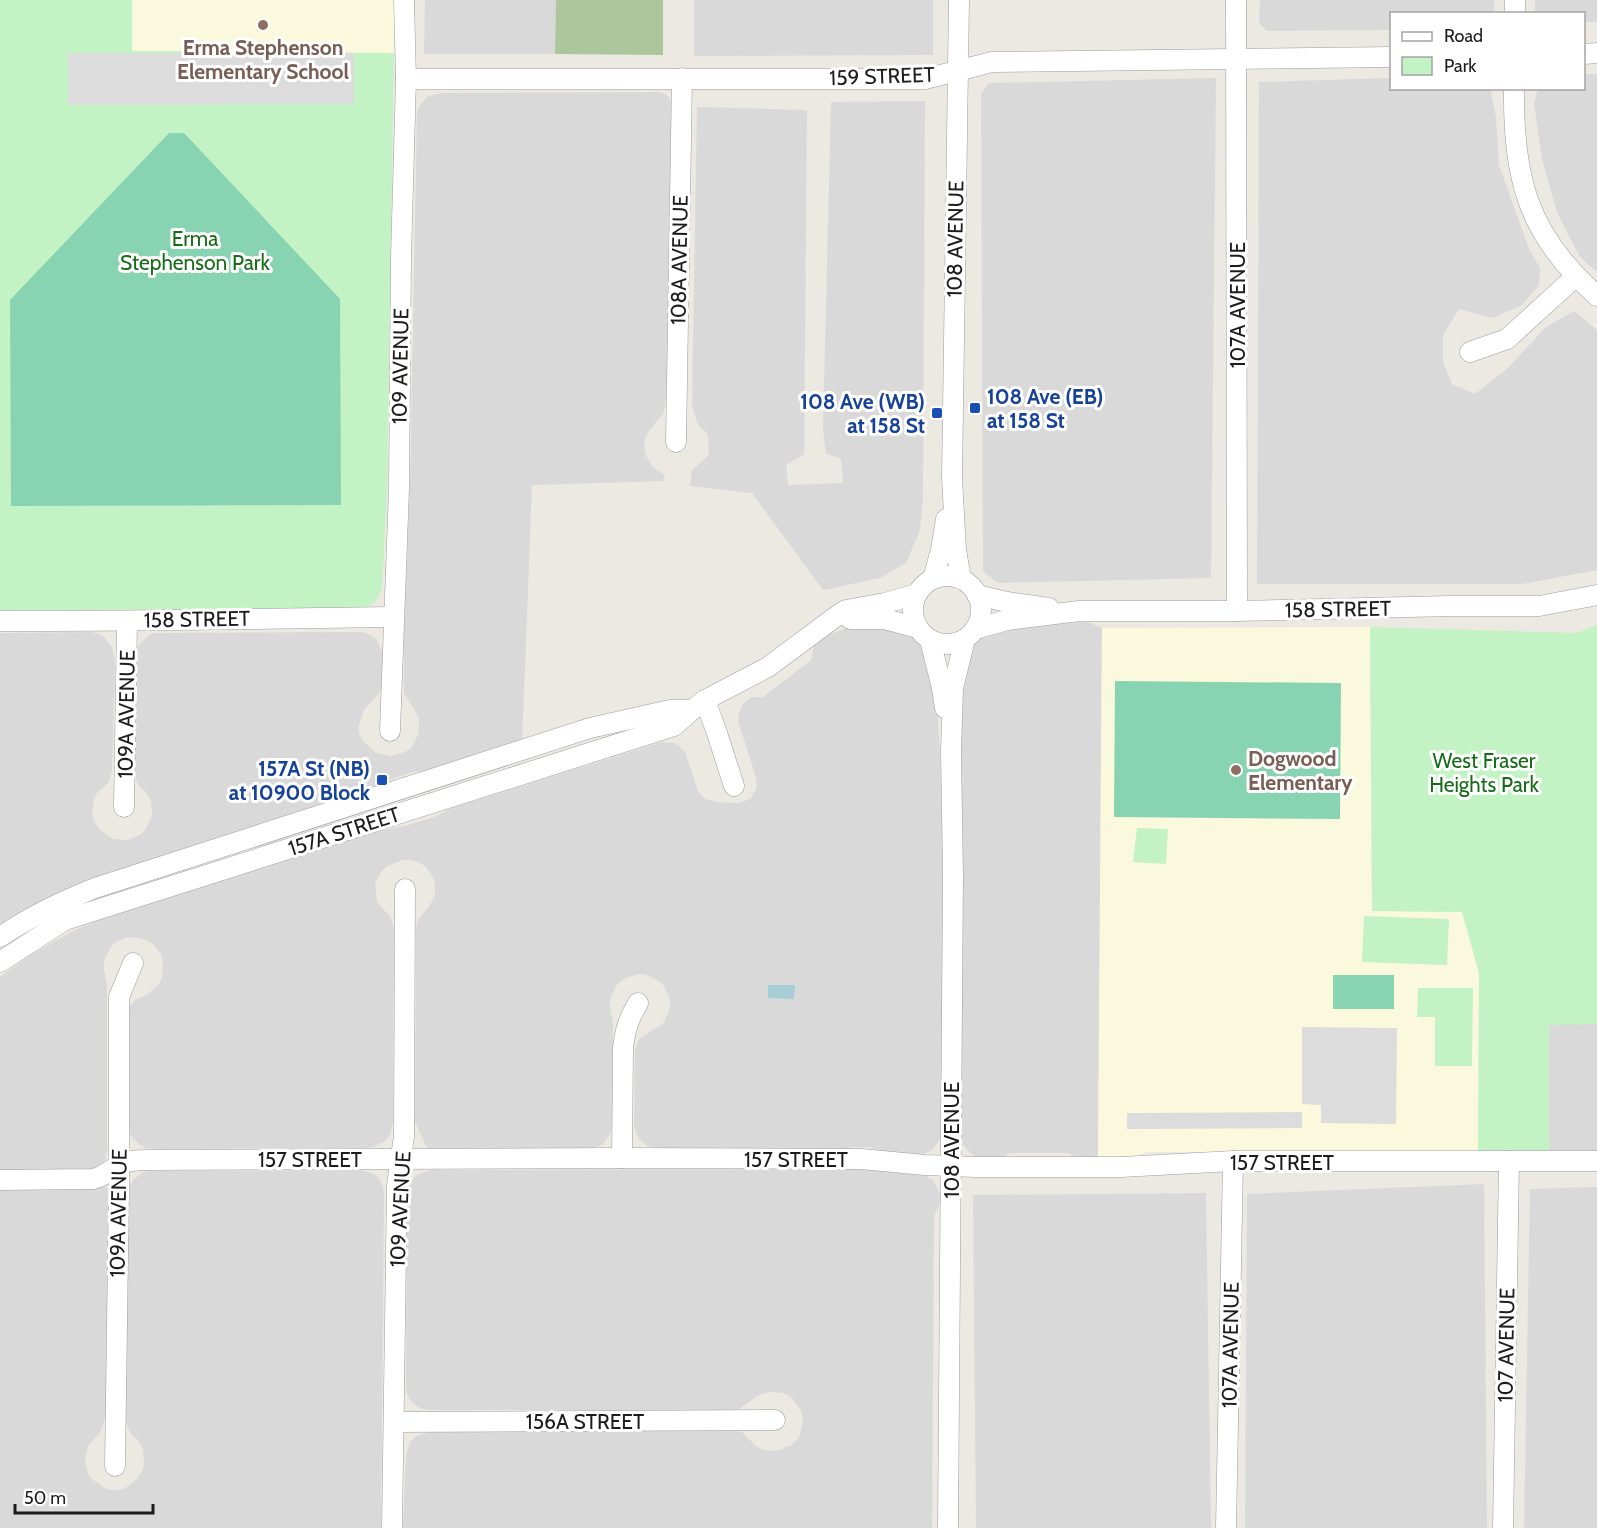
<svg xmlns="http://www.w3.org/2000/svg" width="1597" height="1528" viewBox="0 0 1597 1528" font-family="Cabin,sans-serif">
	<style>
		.residential { fill: #dad9d9 }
		.education { fill: #fbf9dd }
		.forest { fill: #abc79b }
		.park { fill: #c3f3c4 }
		.pitch { fill: #88d4b2 }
		.parking { fill: #dcdcdc }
		.water { fill: #a7ced5 }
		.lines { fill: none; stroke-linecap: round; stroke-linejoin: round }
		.minor-casing { stroke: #9d9d9d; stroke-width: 21 }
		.minor { stroke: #fff; stroke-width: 20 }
		.education-dot { fill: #8d6e63; stroke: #fff; stroke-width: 2 }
		.transit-dot { fill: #1a4fb4; stroke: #fff; stroke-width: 2 }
		.labels { text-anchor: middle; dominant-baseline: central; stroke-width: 6; stroke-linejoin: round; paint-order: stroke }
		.education-label { font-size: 21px; font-weight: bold; fill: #785e54; stroke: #fff }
		.street-label { font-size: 21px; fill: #1c1c1c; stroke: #fff }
		.park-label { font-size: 21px; fill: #166d18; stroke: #fff }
		.transit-label { font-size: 21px; font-weight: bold; fill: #164399; stroke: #fff; text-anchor: end }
	</style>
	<rect width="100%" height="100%" fill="#ece8e2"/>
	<!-- residential -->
	<g class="residential">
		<path d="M425 0H556L555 54H424Z"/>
		<path d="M694 0H933V55L694 56Z"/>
		<path d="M1260 0H1494V13L1392 14 1391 30 1267 31 1259 23Z"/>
		<path d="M1535 0H1597V22H1584V14L1535 13Z"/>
		<path d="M1584 74H1597V272L1580 257 1557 212 1542 159 1534 103 1538 89 1584 88Z"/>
		<path d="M1216 78 1211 578 998 583 983 571 981 94 989 83Z"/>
		<path d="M1391 78 1392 88 1490 89 1496 117 1499 165 1529 249 1540 268 1539 285 1522 305 1493 318 1459 309 1443 335V362L1452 384 1475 394 1508 368 1546 327 1574 311 1597 330V570L1522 584H1257L1259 82Z"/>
		<path d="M660 92 668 96 672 103 674 290 665 407 663 414 649 431 645 439 644 447 645 454 653 467 665 475 663 481 532 485 522 745 467 763 409 773 381 783 347 801 0 929V633L90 632 97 633 104 637 112 647 115 662 112 772 108 783 97 793 94 799 92 812 93 819 100 830 113 839 127 840 140 835 145 830 152 816 151 800 147 794 137 783 134 771 136 655 137 648 141 642 153 633 360 632 366 633 376 639 382 652V687L380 692 364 710 359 725V733L363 741 376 753 391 756 405 752 411 748 418 735 419 727V719L416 712 404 693V629L410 486 417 111 420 105 428 96 443 93Z"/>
		<path d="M925 101 923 499 920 530 906 563 880 578 823 590 752 493 690 486 692 470 709 455 708 435 697 423 692 405 697 107 807 110 804 454 786 465 788 485 843 483 841 459 826 453 823 430 831 102Z"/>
		<path d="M1087 622 1102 628 1098 1158 1076 1157 1067 1153H1011L1007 1154 1003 1158H978L974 1156 966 1149 963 1144 961 1133 963 863 961 751 962 672 969 650 980 638 987 633 1004 627Z"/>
		<path d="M879 626 902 631 912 636 922 646 935 679 940 752 944 892 942 1130 939 1141 932 1150 928 1152 919 1155 878 1151 870 1147H851L844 1151H671L647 1146 639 1138 634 1126 635 1050 639 1039 664 1023 670 1007V999L664 986 659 981 647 975 640 974 628 977 621 981 616 986 610 999V1005L613 1024 612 1125 611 1132 603 1144 593 1149 427 1148 415 1122 416 934 417 922 431 903 435 895V887L434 880 426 867 419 862 410 860H402L386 867 381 872 375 884 377 901 381 907 390 916 394 929 393 1122 390 1135 385 1141 373 1147 365 1148 158 1149 145 1148 140 1145 131 1136 129 1125V1013L130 1006 135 1000 148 994 159 984 162 977 163 961 161 954 152 943 146 940 132 937 125 938 113 944 106 956 104 962V969L107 986V1151L105 1162 95 1171 0 1173V977L28 956 77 929 113 915 373 832 405 826 434 817 452 808 662 742 674 743 680 747 685 752 698 791 705 799 717 802 737 803 745 801 751 798 757 787 756 778 739 724 738 716 743 704 751 697H763L810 661 812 657 813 649 815 645 827 636 836 632 847 628Z"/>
		<path d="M1549 1024H1597V1151H1560L1549 1157Z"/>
		<path d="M869 1169 922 1174 933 1180 940 1193V1205L935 1213 934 1217 932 1528H403L406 1455 410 1442 415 1437 422 1434 431 1432 729 1430 742 1432 756 1446 763 1450 776 1451 790 1446 796 1441 800 1435 803 1419 801 1410 790 1396 783 1393 773 1392 764 1393 757 1396 739 1409 729 1410H428L420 1408 414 1404 409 1399 406 1388 407 1195 410 1182 419 1174 431 1170Z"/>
		<path d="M360 1170 372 1173 378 1177 383 1187 384 1195 381 1528H0V1190L4 1188 104 1185 109 1190 111 1284 107 1321 106 1412 102 1429 98 1435 88 1446 85 1460 88 1474 92 1479 103 1487 110 1490H117L124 1489 135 1481 142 1471 144 1464 143 1449 140 1443 130 1432 127 1425 125 1414 128 1189 134 1179 144 1172 151 1171Z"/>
		<path d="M1484 1184 1487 1528H1245L1247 1194Z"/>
		<path d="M1597 1187V1528H1524L1530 1189Z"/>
		<path d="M1206 1193 1211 1528H976L973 1195Z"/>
	</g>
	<!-- education -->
	<g class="education">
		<path d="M132 0H395L394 53 131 51Z"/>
		<path d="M1370 627 1372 911 1462 912 1479 973 1478 1157 1441 1152H1146L1136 1158H1098L1102 628Z"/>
	</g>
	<!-- forest -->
	<path class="forest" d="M556 0H663V55L555 54Z"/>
	<!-- park -->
	<g class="park">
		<path d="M0 0H132V51L394 53 387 489 382 588C379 601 370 607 357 609L0 610Z"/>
		<path d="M1597 625V1024L1549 1025V1157H1478L1479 973 1462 912 1372 911 1370 627 1577 633Z"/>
		<path d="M1137 828 1168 829 1166 864 1133 862Z"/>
		<path d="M1364 916 1449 919 1447 965 1362 962Z"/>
		<path d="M1418 988H1473L1472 1066H1435V1017H1417Z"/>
	</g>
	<!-- pitch -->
	<g class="pitch">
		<path d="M169 133H184L340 299 341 505 11 506 10 300Z"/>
		<path d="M1115 681 1341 683 1340 819 1114 817Z"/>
		<rect x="1333" y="975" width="61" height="34"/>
	</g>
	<!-- parking -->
	<g class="parking">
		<path d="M68 53H354V104L68 105Z"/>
		<path d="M1302 1027 1397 1028 1396 1124 1321 1123V1105L1302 1104Z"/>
		<path d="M1302 1112V1128L1127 1129V1113Z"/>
	</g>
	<!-- water -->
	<path class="water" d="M768 985H795L794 999 768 998Z"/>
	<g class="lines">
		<defs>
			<g id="minor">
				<path d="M959 0 952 478 956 550 961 579"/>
				<path d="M1236 0 1237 611"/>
				<path d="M1515 14V0"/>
				<path d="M1584 54 1597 53"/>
				<path d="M406 79H925L992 62 1392 57"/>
				<path d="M1514 88C1513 179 1528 235 1597 296"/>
				<path d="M1470 352 1507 339 1575 277"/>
				<path d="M676 442 682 78"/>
				<circle cx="947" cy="610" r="34"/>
				<path d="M933 579 941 550 946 519"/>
				<path d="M977 595 1007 602 1049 608"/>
				<path d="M850 619H885L918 628"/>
				<path d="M0 621C131 621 262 619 394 617"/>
				<path d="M975 629 1007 620 1079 611H1237L1451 606H1539L1597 595"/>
				<path d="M930 640 942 688 945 708"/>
				<path d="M705 700 717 733 734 786"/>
				<path d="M390 731 399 489 401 257 406 79 404 0"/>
				<path d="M124 807 127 621"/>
				<path d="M0 937C31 916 60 902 95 888L590 728 670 710H692"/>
				<path d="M0 962 65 920 674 726 692 710 705 700 768 667 838 615 846 610 885 603 917 594"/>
				<path d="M622 1158 623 1048C625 1030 629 1018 638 1003"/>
				<path d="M0 1180 93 1179C105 1176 109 1171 119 1165 128 1160 139 1160 148 1160L622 1158 861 1159 925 1165 976 1167H1121L1233 1161H1597"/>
				<path d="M394 1422 775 1420"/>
				<path d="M115 1466 119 1183V997L133 963"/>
				<path d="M392 1528 397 1185 404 1136 405 889"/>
				<path d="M948 1528 953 876 951 752 953 688 965 639"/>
				<path d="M1226 1528 1233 1161"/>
				<path d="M1503 1528 1509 1161"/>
			</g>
		</defs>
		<!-- minor casing -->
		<use href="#minor" class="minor-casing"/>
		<!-- minor -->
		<use href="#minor" class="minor"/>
	</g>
	<!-- markers -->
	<g class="education-dot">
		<circle cx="263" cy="25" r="6"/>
		<circle cx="1236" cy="770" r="6"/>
	</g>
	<g class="transit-dot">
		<rect x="969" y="402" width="12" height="12" rx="3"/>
		<rect x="931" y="407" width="12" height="12" rx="3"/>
		<rect x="376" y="774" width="12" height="12" rx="3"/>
	</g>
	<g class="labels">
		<!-- education labels -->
		<g class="education-label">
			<text x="263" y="47">Erma Stephenson<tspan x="263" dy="24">Elementary School</tspan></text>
			<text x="1248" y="758" text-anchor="start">Dogwood<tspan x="1248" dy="24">Elementary</tspan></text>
		</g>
		<!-- street labels -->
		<g class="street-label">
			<text transform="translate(882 76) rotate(-2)">159 STREET</text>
			<text transform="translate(955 239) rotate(-89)">108 AVENUE</text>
			<text transform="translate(679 260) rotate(-89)">108A AVENUE</text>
			<text transform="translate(1237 305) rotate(-90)">107A AVENUE</text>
			<text transform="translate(400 366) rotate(-89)">109 AVENUE</text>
			<text transform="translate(1338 609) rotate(-1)">158 STREET</text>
			<text transform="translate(197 619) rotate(-1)">158 STREET</text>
			<text transform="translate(126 714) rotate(-89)">109A AVENUE</text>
			<text transform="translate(344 831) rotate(-18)">157A STREET</text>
			<text transform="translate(951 1140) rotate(-90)">108 AVENUE</text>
			<text x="310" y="1159">157 STREET</text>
			<text x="796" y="1159">157 STREET</text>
			<text x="1282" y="1162">157 STREET</text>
			<text transform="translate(400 1209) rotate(-87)">109 AVENUE</text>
			<text transform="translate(118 1213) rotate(-89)">109A AVENUE</text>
			<text transform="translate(1230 1345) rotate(-89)">107A AVENUE</text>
			<text transform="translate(1506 1345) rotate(-89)">107 AVENUE</text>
			<text x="585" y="1421">156A STREET</text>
		</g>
		<!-- park labels -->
		<g class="park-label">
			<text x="195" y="238">Erma<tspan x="195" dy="24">Stephenson Park</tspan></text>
			<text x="1484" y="760">West Fraser<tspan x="1484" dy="24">Heights Park</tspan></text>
		</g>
		<!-- transit labels -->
		<g class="transit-label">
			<text x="987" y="396" text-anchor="start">108 Ave (EB)<tspan x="987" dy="24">at 158 St</tspan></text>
			<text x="925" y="401">108 Ave (WB)<tspan x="925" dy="24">at 158 St</tspan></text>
			<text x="370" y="768">157A St (NB)<tspan x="370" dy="24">at 10900 Block</tspan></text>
		</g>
	</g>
	<!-- legend -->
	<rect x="1390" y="12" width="195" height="78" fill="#ffffff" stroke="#a4a4a4" stroke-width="1.5"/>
	<rect x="1402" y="32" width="30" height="9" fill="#ffffff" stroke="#a4a4a4" stroke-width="1.5"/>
	<text x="1444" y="42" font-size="18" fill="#1c1c1c">Road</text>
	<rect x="1402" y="57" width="30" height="18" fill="#c3f3c4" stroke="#a4a4a4" stroke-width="1.5"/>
	<text x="1444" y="72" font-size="18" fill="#1c1c1c">Park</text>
	<!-- scale -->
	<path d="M15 1504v9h138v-9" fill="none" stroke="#1c1c1c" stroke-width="3"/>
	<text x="24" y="1504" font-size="18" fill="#1c1c1c" stroke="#ffffff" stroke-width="4.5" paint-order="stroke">50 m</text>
</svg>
